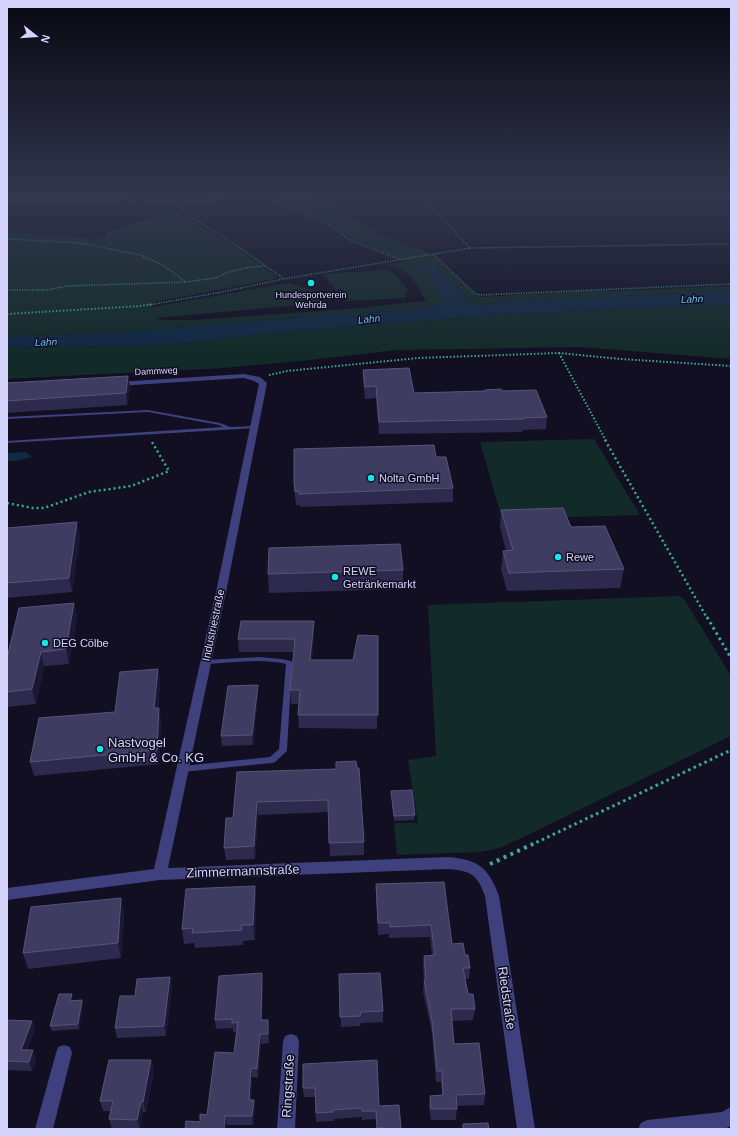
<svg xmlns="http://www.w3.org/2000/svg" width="738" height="1136" viewBox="0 0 738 1136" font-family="Arial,sans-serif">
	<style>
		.green { fill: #132b28 }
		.water { fill: #112943 }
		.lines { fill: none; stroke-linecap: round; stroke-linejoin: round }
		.path-far4 { stroke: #38ab99; stroke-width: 1.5; stroke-dasharray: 1 1.5; stroke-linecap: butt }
		.path-far3 { stroke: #38ab99; stroke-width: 2; stroke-dasharray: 1.5 2; stroke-linecap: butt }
		.path-far2 { stroke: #38ab99; stroke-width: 2.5; stroke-dasharray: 2 3; stroke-linecap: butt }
		.path-far1 { stroke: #38ab99; stroke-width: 3; stroke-dasharray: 2.5 3.5; stroke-linecap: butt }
		.path { stroke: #38ab99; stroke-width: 4; stroke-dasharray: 3 4.5; stroke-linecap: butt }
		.lane { fill: #3e417d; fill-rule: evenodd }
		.street { fill: #3e417d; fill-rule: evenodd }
		.wall { fill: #2e2a4e }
		.shaded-wall { fill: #1b1734 }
		.building { fill: #3f3c61; stroke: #575479 }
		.poi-dot { fill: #12e7e9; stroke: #110f21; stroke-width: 1.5 }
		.labels { text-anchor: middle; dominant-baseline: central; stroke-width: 3; stroke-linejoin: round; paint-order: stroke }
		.far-poi-label { font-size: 9px; fill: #d4d3fc; stroke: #110f21 }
		.far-street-label { font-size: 9px; fill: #d4d3fc; stroke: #110f21 }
		.far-water-label { font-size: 10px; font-style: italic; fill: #69c0f4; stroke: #110f21 }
		.poi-label { font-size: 11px; fill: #d4d3fc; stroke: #110f21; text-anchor: start }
		.street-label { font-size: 11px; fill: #d4d3fc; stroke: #110f21 }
		.near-poi-label { font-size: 13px; fill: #d4d3fc; stroke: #110f21; text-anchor: start }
		.near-street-label { font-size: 13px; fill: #d4d3fc; stroke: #110f21 }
	</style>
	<rect width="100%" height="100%" fill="#110f21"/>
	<!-- green -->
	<g class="green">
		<path d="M272 198H316L386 237 430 253 474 294 484 297 578 291H618L731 286V291L499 302 480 305 470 302 433 264 418 266 435 281 443 302 440 305 407 311 335 314 131 332 7 337V232L96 239 178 213 238 249 278 278 150 303 153 307 288 283 320 292 325 303 155 318 163 320H194L361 308 403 303 426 301C415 282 411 270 388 265L405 261 353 239 326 220 295 209Z"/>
		<path d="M387 270 395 274 408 290 405 298 345 301 323 274Z"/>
		<path d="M731 304V359L579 347 398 350 310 360 224 368 7 379V348L166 345 284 332 496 315Z"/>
		<path d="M594 439 640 515 502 519 480 442Z"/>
		<path d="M679 596 684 599 731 676V736L503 847 480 852 397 855 394 823H418L408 760 436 756 428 605Z"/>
	</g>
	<!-- water -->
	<g class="water">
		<path d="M425 263 433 264 470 302 480 305 499 302 731 291V304L496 315 284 332 166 345 7 348V337L131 332 335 314 407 311 440 305 443 302 435 281 418 266Z"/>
		<path d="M26 452 32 457 17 461H7V453Z"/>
	</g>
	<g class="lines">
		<!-- path-far4 -->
		<g class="path-far4">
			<path d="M269 198 293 210 324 221 350 240 401 260"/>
			<path d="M145 202 181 203 228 198"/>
			<path d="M181 203 180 206 185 213 240 248 283 278"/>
			<path d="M107 234 182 210"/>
			<path d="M7 239 81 243 140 255 163 265 186 282"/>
			<path d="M470 248 731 244"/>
			<path d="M434 255 474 293 480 295 731 284"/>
			<path d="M7 290H47L67 286 186 282 215 278 229 272 250 267 265 266"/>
			<path d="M149 305 222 292 283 279 470 248 423 198"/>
		</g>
		<!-- path-far3 -->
		<g class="path-far3">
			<path d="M7 314 140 306 154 304"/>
			<path d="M559 353 606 441"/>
			<path d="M269 375 287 371 418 358 559 353 621 359 731 366"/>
		</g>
		<!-- path-far2 -->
		<g class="path-far2">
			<path d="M605 440 707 618"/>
			<path d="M7 503 33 508H44L89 492 131 486 169 471 152 442"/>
		</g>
		<!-- path-far1 -->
		<g class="path-far1">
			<path d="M707 617 731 658"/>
			<path d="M531 845 731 750"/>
		</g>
		<!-- path -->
		<path class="path" d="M490 864 533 844"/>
		<!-- lane -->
		<g class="lane">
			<path d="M135 198H138L134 203 132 202Z"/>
			<path d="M148 410 220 423 230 427 255 426 257 427 255 428 7 443V441L223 427 219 425 148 412 7 419V417Z"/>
			<path d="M260 657 281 659 291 661 292 663 287 750 286 752 275 762 272 763 182 772 179 771 178 769 179 767 182 766 270 757 279 749 286 664C260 658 231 663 205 664H203L202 662 203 660H205Z"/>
		</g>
		<!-- street -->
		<g class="street">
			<path d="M244 374 260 377 267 383 226 592 168 868 448 857C479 860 488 867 499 896L535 1129H517L485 896C477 874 471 871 448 869L160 880 7 900V888L154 869 216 592 259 384 254 381 244 378 117 386 113 384 117 382Z"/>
			<path d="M291 1034 297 1036 299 1042 295 1129H277L283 1042 285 1036Z"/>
			<path d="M64 1045 70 1047 72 1053 53 1129H35L56 1053 58 1047Z"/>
			<path d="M731 1107V1126L724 1129H638L641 1123 647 1120 722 1112Z"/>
		</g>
	</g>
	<!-- wall -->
	<g class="wall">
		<path d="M9 198H127L125 201 10 203Z"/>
		<path d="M363 370 414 393 484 391 485 390 502 391 547 417 546 429 523 430 522 432 379 434 376 398 365 399 363 381Z"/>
		<path d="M128 376 130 388 127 405 7 413V383Z"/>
		<path d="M436 457 453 488V502L300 507V505H296L295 496 294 482Z"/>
		<path d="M501 510 571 527 624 569 620 588 507 591 501 569 503 551H506L500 527Z"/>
		<path d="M7 528 80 536 72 592 7 598Z"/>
		<path d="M403 570V589L269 593 268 574Z"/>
		<path d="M74 603 77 617 69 664 44 666 36 704 7 707V654Z"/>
		<path d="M314 621V634L312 660H353L378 636 377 729 299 728 298 715 299 704H291L290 690 294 652H239L238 639Z"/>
		<path d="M158 669 160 683 158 708 161 722 159 764 34 776 30 762 115 712Z"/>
		<path d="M258 695 253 745 222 746 221 736Z"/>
		<path d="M336 769 364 842V855L330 856 329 812 258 815 255 859 226 860 224 848 233 818 237 772Z"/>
		<path d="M391 791 415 815 414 820 394 821Z"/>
		<path d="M444 882 452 944 465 955 470 968 469 979H465L468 994 475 1009 473 1020 452 1021 454 1044 485 1094 484 1105 457 1106 456 1120H431L429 1107 430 1096 442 1095 441 1082H436L432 1032 423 992 424 980 423 967 424 956 432 955 430 937 389 938V934L378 935 376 896V884Z"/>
		<path d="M255 886 256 901 255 940 243 941V945L195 948 194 943 184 944 182 929Z"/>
		<path d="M121 898 124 913 121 958 28 969 23 953Z"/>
		<path d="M339 974 383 1011V1022L361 1023 360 1026 341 1027Z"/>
		<path d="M170 977 172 988 166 1036 117 1038 115 1028 135 996Z"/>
		<path d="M263 982 262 1020H268L269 1029V1043L261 1044 258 1078 252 1077 251 1100H254L255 1109 253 1125H227L200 1122 207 1115 234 1053 236 1032H233V1028L216 1029 215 1020Z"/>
		<path d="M73 999V1001L82 1000 83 1005 79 1029 52 1031 50 1026Z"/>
		<path d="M7 1020 32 1021 35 1029 27 1050 36 1059 32 1071 7 1070Z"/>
		<path d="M151 1060 154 1070 146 1112H143L140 1129H112L109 1119 111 1111H103L100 1101Z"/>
		<path d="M303 1064 379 1106 401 1129H376V1119L362 1120V1117L334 1119V1121L316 1122 315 1097H304L303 1088Z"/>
	</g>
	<!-- shaded-wall -->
	<g class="shaded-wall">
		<path d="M128 376 130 388 127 405 126 393Z"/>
		<path d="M77 522 80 536 72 592 69 578Z"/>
		<path d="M74 603 77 617 69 664 66 649Z"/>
		<path d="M314 621V634L311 673 310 660Z"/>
		<path d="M41 652 44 666 36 704 32 689Z"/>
		<path d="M158 669 160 683 156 723 154 708Z"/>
		<path d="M258 685V695L253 745 252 735Z"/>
		<path d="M159 708 161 722 159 764 157 750Z"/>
		<path d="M257 802 258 815 255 859 254 846Z"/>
		<path d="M255 886 256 901 255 940 253 925Z"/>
		<path d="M121 898 124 913 121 958 118 943Z"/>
		<path d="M262 973 263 982 262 1030 261 1020Z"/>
		<path d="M170 977 172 988 166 1036 164 1026Z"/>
		<path d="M72 994 73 999 72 1006 70 1001Z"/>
		<path d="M82 1000 83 1005 79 1029 78 1024Z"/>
		<path d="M268 1020 269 1029V1043L268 1034Z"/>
		<path d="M32 1021 35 1029 24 1058 21 1050Z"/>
		<path d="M260 1034 261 1044 258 1078 257 1069Z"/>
		<path d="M33 1050 36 1059 32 1071 29 1062Z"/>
		<path d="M151 1060 154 1070 146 1112 143 1102Z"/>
		<path d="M251 1068 252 1077 250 1109 249 1100Z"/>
		<path d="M254 1100 255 1109 253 1125 252 1116Z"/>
		<path d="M141 1102 143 1112 140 1129 137 1120Z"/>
		<path d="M225 1116 227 1125 226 1129H224Z"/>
	</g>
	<!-- building -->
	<g class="building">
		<path d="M409 368 414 393 485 391V390L501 389 502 391 536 390 547 417 523 418 524 419 379 422 376 386 365 387 363 370Z"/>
		<path d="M128 376 126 393 7 401V383Z"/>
		<path d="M434 445 436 457H446L453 488 299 494V491L295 492 294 482V449Z"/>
		<path d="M563 508 571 527 605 526 624 569 509 573 503 551 513 550 501 510Z"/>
		<path d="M77 522 69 578 7 583V528Z"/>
		<path d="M400 544 403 570 268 574 269 548Z"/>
		<path d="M74 603 66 649 41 652 32 689 7 692V654H8L19 608Z"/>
		<path d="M241 621H314L310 660H353L358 635 378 636V715H298L300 690H290L295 639H238Z"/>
		<path d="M158 669 154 708H159L157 750 30 762 39 718 115 712 120 672Z"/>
		<path d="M258 685 252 735 221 736 228 686Z"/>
		<path d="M356 761 357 768H359L364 842 329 843 328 800 257 802 254 846 224 848 226 818H233L237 772 336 769V762Z"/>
		<path d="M412 790 415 815 394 816 391 791Z"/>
		<path d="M444 882 452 944 463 943 465 955H468L470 968H463L468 994H473L475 1009H451L454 1044 479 1043 485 1094 456 1095 457 1109H431L430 1096 443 1095 442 1071H437L432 1021 424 980H426L424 956 435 955 431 925 390 927V923H378L376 884Z"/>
		<path d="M255 886 253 925H241L242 930 192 933 193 928 182 929 186 889Z"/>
		<path d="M121 898 118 943 23 953 31 907Z"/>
		<path d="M262 973 261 1020H268V1034H260L257 1069 251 1068 249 1100H254L252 1116H225L224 1129H185L186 1121 200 1122V1114L207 1115 215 1052 234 1053 238 1022 232 1023V1019L215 1020 219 976Z"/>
		<path d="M380 973 383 1011 361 1012 360 1016 340 1017 339 974Z"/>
		<path d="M170 977 164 1026 115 1028 120 996H135L137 979Z"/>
		<path d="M59 994H72L70 1001 82 1000 78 1024 50 1026Z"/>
		<path d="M7 1020 32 1021 21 1050H33L29 1062 7 1061Z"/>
		<path d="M109 1060H151L143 1102H141L137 1120 109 1119 113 1101H100Z"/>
		<path d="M377 1060 379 1106 399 1105 401 1129H385V1128H377L376 1111H362V1108L333 1110V1112L316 1113 315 1088H303V1064Z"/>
		<path d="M488 1123 489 1129H463V1124Z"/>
	</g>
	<!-- sky -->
	<linearGradient id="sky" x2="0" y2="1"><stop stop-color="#090812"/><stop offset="0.55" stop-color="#32374e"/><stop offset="1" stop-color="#32374e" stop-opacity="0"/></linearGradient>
	<rect width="738" height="357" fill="url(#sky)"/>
	<!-- markers -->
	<g class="poi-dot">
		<circle cx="311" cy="283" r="4"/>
		<circle cx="371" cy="478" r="4"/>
		<circle cx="558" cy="557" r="4"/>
		<circle cx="335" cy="577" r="4"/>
		<circle cx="45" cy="643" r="4"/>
		<circle cx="100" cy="749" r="4"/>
	</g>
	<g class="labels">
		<!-- far-poi labels -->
		<g class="far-poi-label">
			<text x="311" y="295">Hundesportverein<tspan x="311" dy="10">Wehrda</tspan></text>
		</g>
		<!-- far-street labels -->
		<g class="far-street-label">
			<text transform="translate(156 371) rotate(-3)">Dammweg</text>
		</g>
		<!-- far-water labels -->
		<g class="far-water-label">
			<text transform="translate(692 299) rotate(-2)">Lahn</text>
			<text transform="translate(369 319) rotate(-6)">Lahn</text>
			<text transform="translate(46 342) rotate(-2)">Lahn</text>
		</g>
		<!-- poi labels -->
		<g class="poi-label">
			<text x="379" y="478">Nolta GmbH</text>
			<text x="566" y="557">Rewe</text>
			<text x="343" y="571">REWE<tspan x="343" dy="13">Getränkemarkt</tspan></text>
			<text x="53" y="643">DEG Cölbe</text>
		</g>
		<!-- street labels -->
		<g class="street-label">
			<text transform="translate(213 625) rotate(-78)">Industriestraße</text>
		</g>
		<!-- near-poi labels -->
		<g class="near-poi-label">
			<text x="108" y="742">Nastvogel<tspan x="108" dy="15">GmbH &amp; Co. KG</tspan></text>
		</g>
		<!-- near-street labels -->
		<g class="near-street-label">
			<text transform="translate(243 871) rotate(-2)">Zimmermannstraße</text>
			<text transform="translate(507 998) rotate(82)">Riedstraße</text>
			<text transform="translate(288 1086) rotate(-87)">Ringstraße</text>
		</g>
	</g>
	<!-- border -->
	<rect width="738" height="1136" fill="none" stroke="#d4d3fc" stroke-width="16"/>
	<!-- north arrow -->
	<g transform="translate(36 36) rotate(107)" stroke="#110f21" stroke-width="3" paint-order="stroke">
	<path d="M0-3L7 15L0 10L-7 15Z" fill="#d4d3fc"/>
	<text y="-6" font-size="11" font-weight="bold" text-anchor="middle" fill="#d4d3fc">N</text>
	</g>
</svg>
